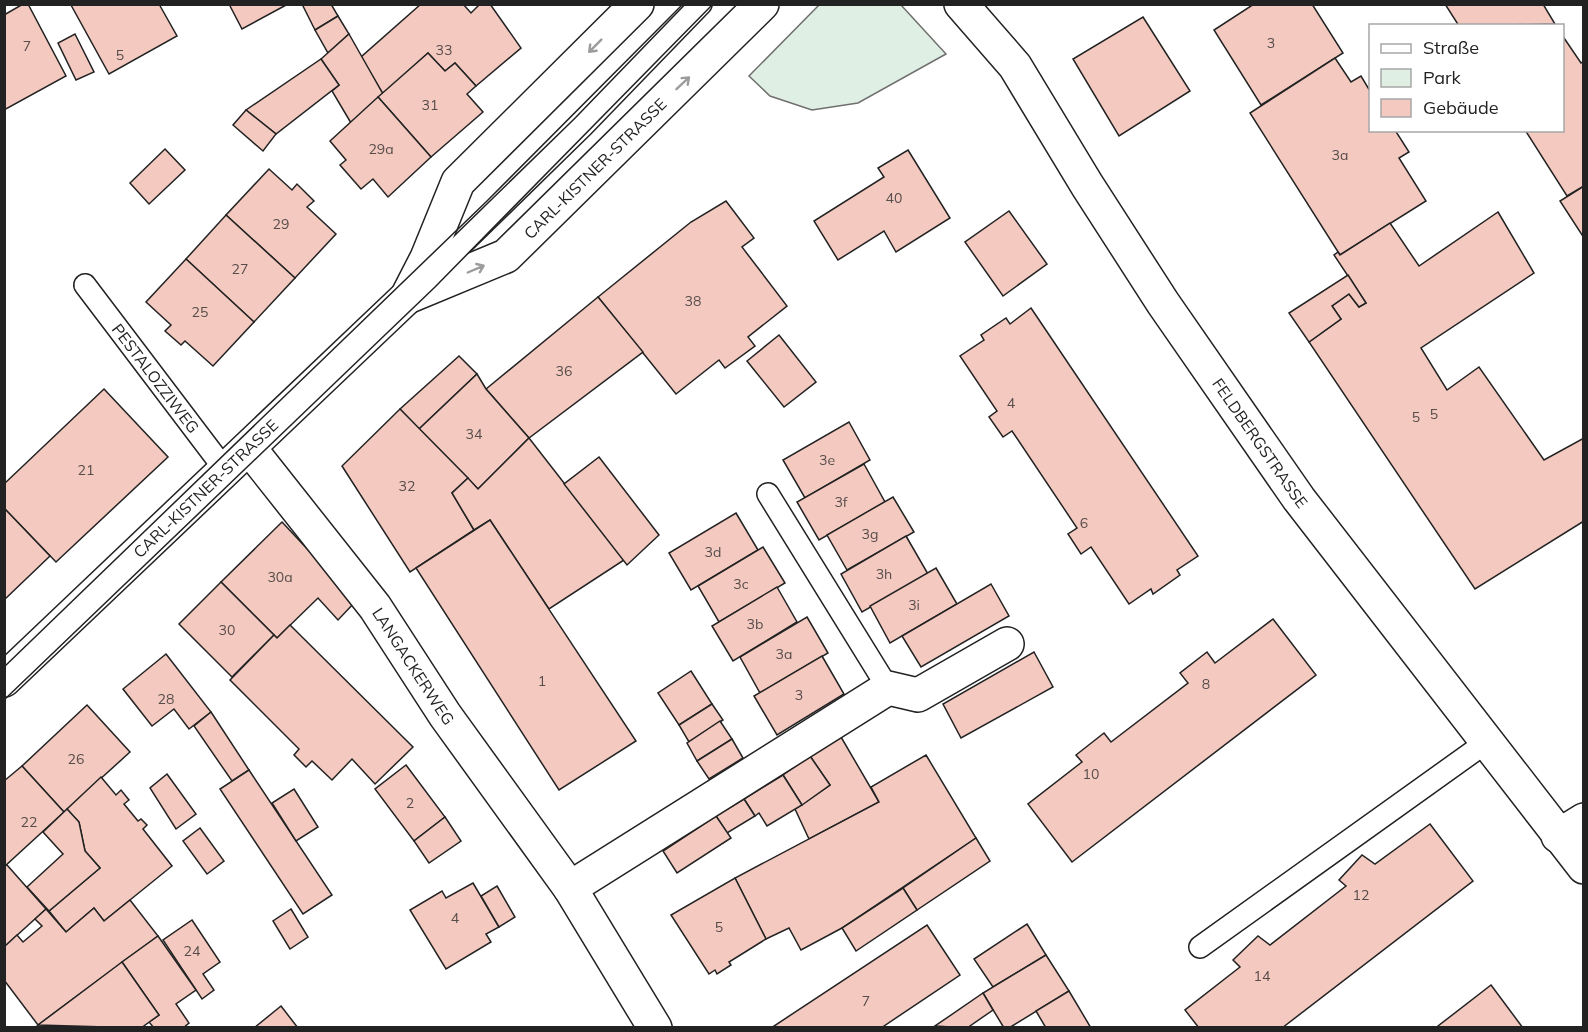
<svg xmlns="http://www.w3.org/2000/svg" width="1588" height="1032" viewBox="0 0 1588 1032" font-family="Mulish,sans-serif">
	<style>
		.green { fill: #e0efe3; stroke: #6f6f6f; stroke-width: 1.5 }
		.building { fill: #f3c9c0; stroke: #222; stroke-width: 1.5 }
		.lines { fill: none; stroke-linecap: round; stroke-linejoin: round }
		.service-casing { stroke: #222; stroke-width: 24 }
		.minor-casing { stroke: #222; stroke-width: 36 }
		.service { stroke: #fff; stroke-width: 21 }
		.minor { stroke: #fff; stroke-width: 33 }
		.tram { stroke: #222; stroke-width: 1.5 }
		.oneway { stroke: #9c9c9c }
		.labels { text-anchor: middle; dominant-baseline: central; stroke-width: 4.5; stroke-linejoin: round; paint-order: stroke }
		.number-label { font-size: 14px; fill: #564c4a }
		.street-label { font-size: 16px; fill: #222; stroke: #fff }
	</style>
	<rect width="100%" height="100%" fill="#fff"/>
	<!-- green -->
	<path class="green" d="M820 4 901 5 946 54 858 103 812 110 770 96 749 76Z"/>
	<!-- building -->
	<g class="building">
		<path d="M23 4H28L66 76 4 110V15Z"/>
		<path d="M159 4 177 36 109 74 71 5Z"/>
		<path d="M229 4H288L242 29Z"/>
		<path d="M302 4H331L338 16 315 30Z"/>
		<path d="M421 4H463L471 13 480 4H490L521 48 476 86 455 63 445 71 428 53 383 94 361 57Z"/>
		<path d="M1254 4H1312L1343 53 1261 105 1214 30Z"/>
		<path d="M1445 4H1543L1555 24 1459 26Z"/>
		<path d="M338 16 349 34 328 53 315 30Z"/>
		<path d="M1143 17 1190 91 1119 136 1073 59Z"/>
		<path d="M75 34 94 72 76 80 58 43Z"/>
		<path d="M349 34 383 94 351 123 332 91 339 85 321 59Z"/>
		<path d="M1562 35 1581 63 1584 61V186L1567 196 1525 130H1562Z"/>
		<path d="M428 53 445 71 455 63 476 86 467 94 483 112 431 157 378 97Z"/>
		<path d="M1335 58 1351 82 1361 76 1370 91V130H1395L1409 152 1399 158 1426 201 1340 255 1250 113Z"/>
		<path d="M321 59 339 85 276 134 246 110Z"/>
		<path d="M378 97 431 157 388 197 373 179 361 189 340 165 346 160 330 141Z"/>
		<path d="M246 110 276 134 263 151 233 125Z"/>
		<path d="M165 149 185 170 149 204 130 183Z"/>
		<path d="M908 150 950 218 896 252 884 231 838 260 814 221 884 177 878 168Z"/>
		<path d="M269 169 292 190 297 184 314 201 307 207 336 234 295 278 226 215Z"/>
		<path d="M1584 186V238L1560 201Z"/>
		<path d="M726 201 754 238 742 247 787 306 748 337 755 346 725 368 719 360 676 394 598 297 691 222Z"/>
		<path d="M1009 211 1047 264 1003 296 965 242Z"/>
		<path d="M1498 212 1534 273 1421 348 1447 390 1479 367 1544 460 1584 438V521L1475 589 1309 342 1341 319 1332 306 1349 294 1359 307 1366 303 1334 255 1338 252 1340 255 1390 223 1419 266Z"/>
		<path d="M226 215 295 278 254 322 186 259Z"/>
		<path d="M186 259 254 322 213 366 185 341 181 345 165 331 171 325 146 302Z"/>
		<path d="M1348 275 1366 303 1359 307 1349 294 1332 306 1341 319 1309 342 1289 313Z"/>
		<path d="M598 297 643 352 529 438 486 389Z"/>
		<path d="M1031 308 1198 556 1177 570 1180 575 1153 594 1151 589 1129 604 1091 547 1081 554 1068 534 1077 528 1012 431 1003 437 989 417 997 411 960 356 984 340 981 335 1006 318 1010 324Z"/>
		<path d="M779 335 816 382 784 407 747 361Z"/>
		<path d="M459 356 477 374 419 429 400 409Z"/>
		<path d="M477 374 486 389 529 438 478 489 419 429Z"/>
		<path d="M104 389 168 457 56 562 4 508V484Z"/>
		<path d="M400 409 468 478 452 493 474 530 410 572 342 466Z"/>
		<path d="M849 422 870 460 805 498 783 460Z"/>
		<path d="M529 438 624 560 549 609 490 520 474 530 452 493 468 478 478 489Z"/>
		<path d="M599 457 659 535 627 565 564 484Z"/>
		<path d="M864 464 885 502 819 540 797 502Z"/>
		<path d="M893 497 914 532 847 570 827 535Z"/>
		<path d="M4 508 50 556 4 600Z"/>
		<path d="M736 513 758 550 691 590 669 553Z"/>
		<path d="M490 520 636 741 559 790 416 568Z"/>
		<path d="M282 522 356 601 338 620 318 598 277 638 221 582Z"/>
		<path d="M906 536 928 574 862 612 841 574Z"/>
		<path d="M763 547 785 583 719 622 698 586Z"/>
		<path d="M936 568 957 604 890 643 870 606Z"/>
		<path d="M221 582 274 635 232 677 179 624Z"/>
		<path d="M991 584 1009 616 921 667 902 636Z"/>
		<path d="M777 587 797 622 733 661 712 626Z"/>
		<path d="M807 617 828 653 760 693 740 657Z"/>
		<path d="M1273 619 1316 675 1072 862 1028 804 1082 762 1076 755 1104 733 1111 742 1188 683 1180 673 1207 652 1215 663Z"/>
		<path d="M290 625 413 747 375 784 352 759 332 780 312 761 306 767 294 755 299 749 230 680 274 635 277 638Z"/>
		<path d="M1034 652 1053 687 961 738 943 704Z"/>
		<path d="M166 654 211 712 189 729 174 709 152 726 123 689Z"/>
		<path d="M822 656 844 694 777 735 754 696Z"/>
		<path d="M691 671 712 704 679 725 658 693Z"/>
		<path d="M712 704 723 720 689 742 679 725Z"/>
		<path d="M87 705 130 752 64 812 22 766Z"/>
		<path d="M211 712 249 770 232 781 194 726Z"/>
		<path d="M720 721 732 739 697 761 687 743Z"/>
		<path d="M841 737 879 802 809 839 795 809 830 785 810 756Z"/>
		<path d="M732 739 743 758 709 779 697 761Z"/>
		<path d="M926 755 976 838 842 928 801 950 789 928 766 939 735 878 879 802 871 787Z"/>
		<path d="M810 756 830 785 802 805 783 775Z"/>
		<path d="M406 765 445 817 414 841 375 789Z"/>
		<path d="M22 766 64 812 5 866 4 781Z"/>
		<path d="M249 770 332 895 303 914 220 789Z"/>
		<path d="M167 774 196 814 176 829 150 788Z"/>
		<path d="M783 775 802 805 767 826 759 813 755 816 744 799Z"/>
		<path d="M101 777 116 795 121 790 129 800 124 804 138 821 141 819 147 825 143 829 172 866 104 921 94 908 66 932 49 911 100 868 85 851 79 822 67 809Z"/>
		<path d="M294 789 318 827 296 841 272 803Z"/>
		<path d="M744 799 755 816 727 833 716 816Z"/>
		<path d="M67 809 79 822 85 851 100 868 49 911 27 887 63 854 43 832Z"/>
		<path d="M716 816 731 838 677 873 663 851Z"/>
		<path d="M445 817 461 841 429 863 414 841Z"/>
		<path d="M1430 824 1473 881 1282 1028H1199L1185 1010 1240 967 1233 960 1258 936 1270 945 1346 886 1339 880 1362 855 1375 864Z"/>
		<path d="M200 828 224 861 207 874 183 841Z"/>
		<path d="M976 838 990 861 917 910 903 888Z"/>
		<path d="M7 865 46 909 4 947V866Z"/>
		<path d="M735 878 766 939 729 962 731 965 717 974 715 970 709 974 671 915Z"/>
		<path d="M473 883 499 927 486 934 491 942 446 969 410 910 442 891 446 898Z"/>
		<path d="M497 886 515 917 499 927 481 896Z"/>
		<path d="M903 888 917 910 856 951 842 928Z"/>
		<path d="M130 900 158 936 38 1025 4 980V947L17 935 23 942 42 926 35 919 46 909 66 932 94 908 104 921Z"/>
		<path d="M291 909 308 937 290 949 273 921Z"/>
		<path d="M192 920 220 962 203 974 214 990 202 999 163 940Z"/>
		<path d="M1027 924 1046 955 993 987 974 959Z"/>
		<path d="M927 925 960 975 881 1028H771Z"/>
		<path d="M158 936 196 990 176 1004 189 1023 183 1028H154L149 1022 159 1015 122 962Z"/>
		<path d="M1046 955 1069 991 1009 1028H1004L983 993Z"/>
		<path d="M122 962 159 1015 141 1028 38 1025Z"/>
		<path d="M1491 985 1523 1028H1439L1438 1026Z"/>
		<path d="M1069 991 1091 1028H1046L1036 1011Z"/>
		<path d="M983 993 993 1010 967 1028 935 1026Z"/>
		<path d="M281 1006 298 1028H254Z"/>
	</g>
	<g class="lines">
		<defs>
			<g id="service">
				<path d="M423 282 583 126 701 4"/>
				<path id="s1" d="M85 285 226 471"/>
				<path d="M768 494 888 688"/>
				<path d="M1200 947 1488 741"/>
			</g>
			<g id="minor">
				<path id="s2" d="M961 4 1015 66 1087 185 1163 303 1299 499 1584 867"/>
				<path id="s3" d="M407 297 506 256 762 4"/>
				<path id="s4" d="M250 449 375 607 445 715 570 888"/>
				<path id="s5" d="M4 680 407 297 427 258 458 182 637 4"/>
				<path d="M1558 836 1584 820"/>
				<path d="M655 1028 570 888 888 688 918 695 1007 644"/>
			</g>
		</defs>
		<!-- service casing -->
		<use href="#service" class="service-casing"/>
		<!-- minor casing -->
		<use href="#minor" class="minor-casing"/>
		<!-- service -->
		<use href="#service" class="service"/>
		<!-- minor -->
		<use href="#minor" class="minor"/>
		<!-- tram -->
		<g class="tram">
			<path d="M4 667 487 201 683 4"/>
			<path d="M4 700 435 287 713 4"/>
		</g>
	</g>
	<!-- one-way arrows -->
	<defs><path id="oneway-shaft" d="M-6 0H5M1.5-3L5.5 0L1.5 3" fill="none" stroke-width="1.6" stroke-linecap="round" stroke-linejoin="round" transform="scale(1.5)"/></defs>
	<g class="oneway">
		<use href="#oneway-shaft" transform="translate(595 46) rotate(135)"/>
		<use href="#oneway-shaft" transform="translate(683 83) rotate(-43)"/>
		<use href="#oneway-shaft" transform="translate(476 269) rotate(-23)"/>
	</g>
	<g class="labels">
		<!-- number labels -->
		<g class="number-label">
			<text x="1271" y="43">3</text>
			<text x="27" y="46">7</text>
			<text x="444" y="50">33</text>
			<text x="120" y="55">5</text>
			<text x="430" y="105">31</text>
			<text x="381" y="149">29a</text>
			<text x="1340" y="155">3a</text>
			<text x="894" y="198">40</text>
			<text x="281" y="224">29</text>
			<text x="240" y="269">27</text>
			<text x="693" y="301">38</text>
			<text x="200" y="312">25</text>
			<text x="564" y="371">36</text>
			<text x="1011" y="403">4</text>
			<text x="1434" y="414">5</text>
			<text x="1416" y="417">5</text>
			<text x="474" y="434">34</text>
			<text x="827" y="460">3e</text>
			<text x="86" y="470">21</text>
			<text x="407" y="486">32</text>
			<text x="841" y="502">3f</text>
			<text x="1084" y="523">6</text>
			<text x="870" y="534">3g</text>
			<text x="713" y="552">3d</text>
			<text x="884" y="574">3h</text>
			<text x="280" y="577">30a</text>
			<text x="741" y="584">3c</text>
			<text x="914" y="605">3i</text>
			<text x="755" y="624">3b</text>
			<text x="227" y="630">30</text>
			<text x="784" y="654">3a</text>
			<text x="542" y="681">1</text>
			<text x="1206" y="684">8</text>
			<text x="799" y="695">3</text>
			<text x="166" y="699">28</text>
			<text x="76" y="759">26</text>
			<text x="1091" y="774">10</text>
			<text x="410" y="803">2</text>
			<text x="29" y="822">22</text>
			<text x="1361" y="895">12</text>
			<text x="455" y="918">4</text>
			<text x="719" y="927">5</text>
			<text x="192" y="951">24</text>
			<text x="1262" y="976">14</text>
			<text x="866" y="1001">7</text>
		</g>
		<!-- street labels -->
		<g class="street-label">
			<text stroke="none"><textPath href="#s3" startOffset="232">CARL-KISTNER-STRASSE</textPath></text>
			<text stroke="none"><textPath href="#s1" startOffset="117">PESTALOZZIWEG</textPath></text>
			<text stroke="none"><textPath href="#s2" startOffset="532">FELDBERGSTRASSE</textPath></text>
			<text stroke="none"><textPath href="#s5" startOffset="278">CARL-KISTNER-STRASSE</textPath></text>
			<text stroke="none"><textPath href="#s4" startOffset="272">LANGACKERWEG</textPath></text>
		</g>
	</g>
	<!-- border -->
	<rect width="1588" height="1032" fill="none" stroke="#222222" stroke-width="12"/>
	<!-- legend -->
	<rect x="1369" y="24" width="195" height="108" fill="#ffffff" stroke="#a7a7a7" stroke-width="1.5"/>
	<rect x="1381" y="44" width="30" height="9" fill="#ffffff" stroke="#a7a7a7" stroke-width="1.5"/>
	<text x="1423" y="54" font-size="18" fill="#222222">Straße</text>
	<rect x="1381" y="69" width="30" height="18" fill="#e0efe3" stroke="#a7a7a7" stroke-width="1.5"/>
	<text x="1423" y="84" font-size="18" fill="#222222">Park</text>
	<rect x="1381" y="99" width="30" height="18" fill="#f3c9c0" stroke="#a7a7a7" stroke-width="1.5"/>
	<text x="1423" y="114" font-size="18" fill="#222222">Gebäude</text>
</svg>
